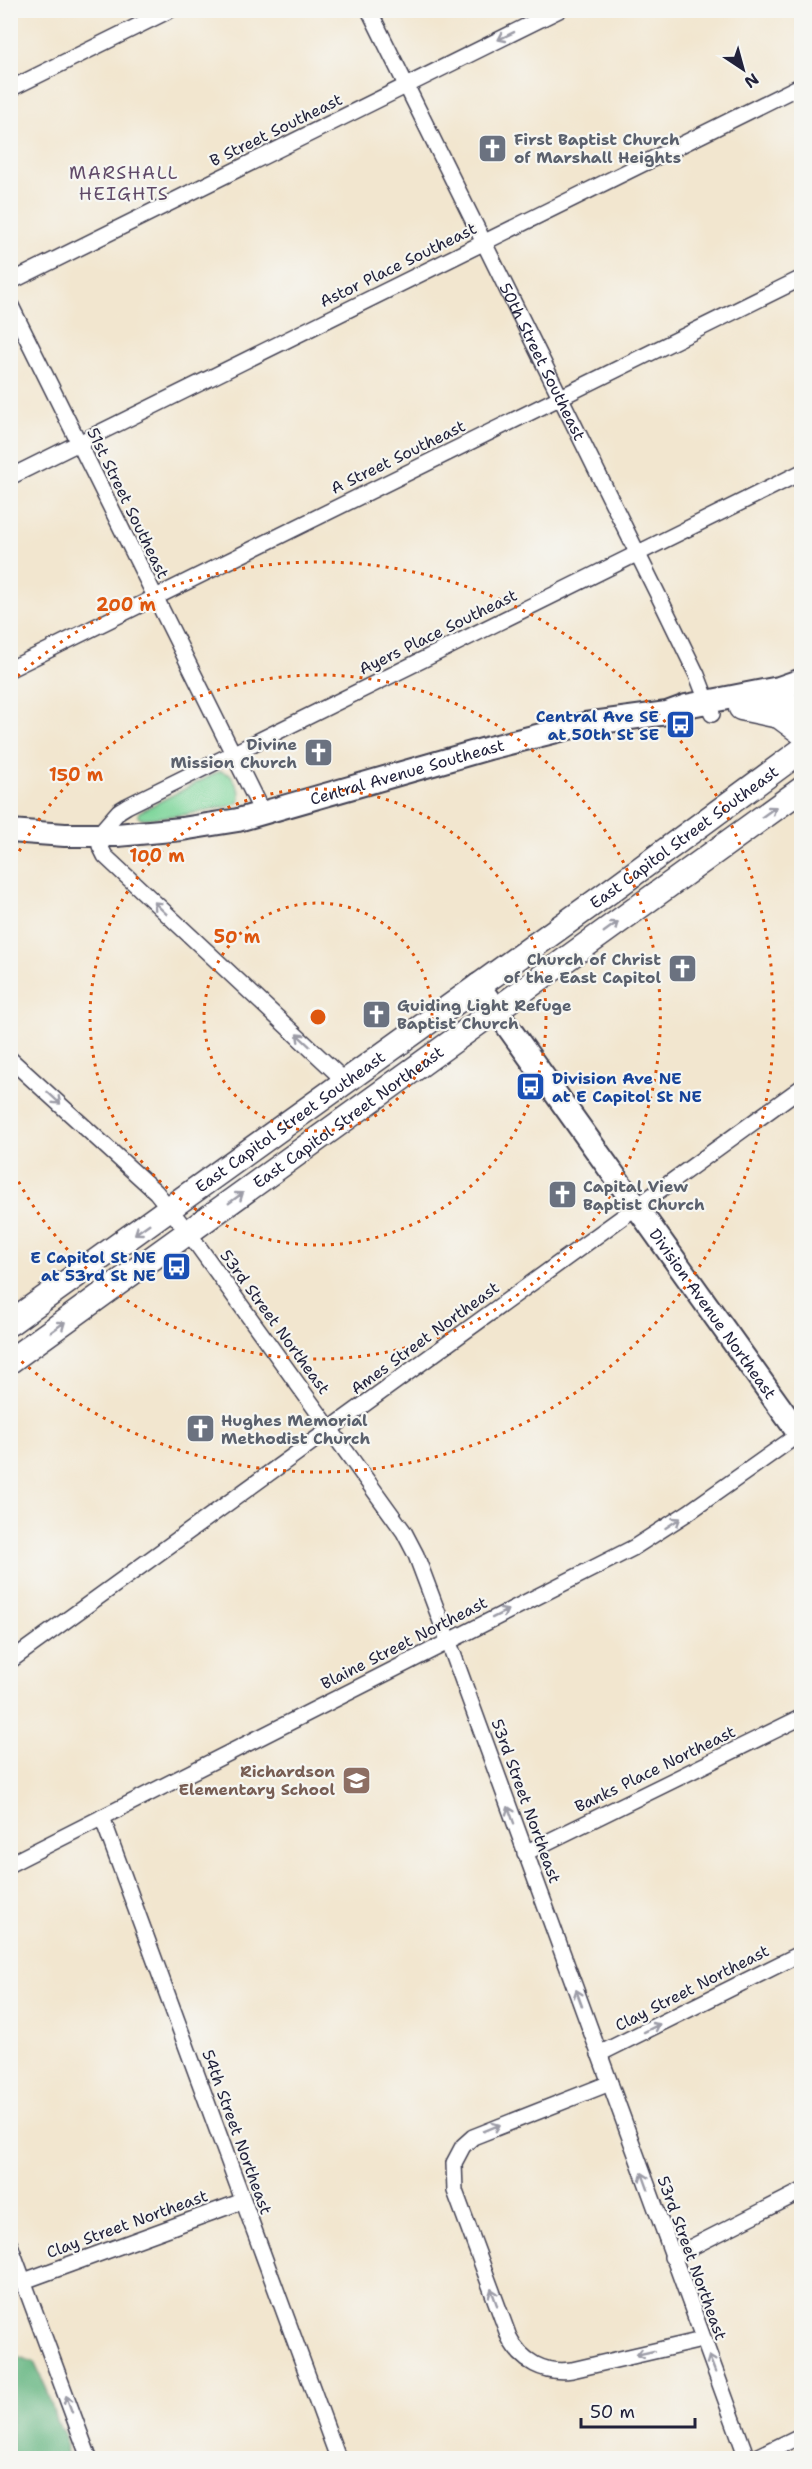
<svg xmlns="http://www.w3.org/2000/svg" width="812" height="2469" viewBox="0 0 812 2469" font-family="'Shantell Sans',sans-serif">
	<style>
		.green { fill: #7dd59a; stroke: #507c6a; stroke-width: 1.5 }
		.forest { fill: #66b682; stroke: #446c5e; stroke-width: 1.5 }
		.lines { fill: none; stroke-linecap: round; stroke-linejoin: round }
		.street-casing { stroke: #413f51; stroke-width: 18 }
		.secondary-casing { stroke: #413f51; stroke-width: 26 }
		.primary-casing { stroke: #413f51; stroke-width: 27 }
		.street { stroke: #fff; stroke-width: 15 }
		.secondary { stroke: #fff; stroke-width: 22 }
		.primary { stroke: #fff; stroke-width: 24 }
		.oneway { stroke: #9c9ca7 }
		.ring { fill: none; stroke: #de560e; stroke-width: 3; stroke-dasharray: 3 6 }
		.labels { text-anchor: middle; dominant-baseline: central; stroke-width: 4.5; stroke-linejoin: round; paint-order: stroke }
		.street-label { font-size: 16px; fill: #22223b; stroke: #f6f6f2 }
		.worship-label { font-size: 16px; font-weight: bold; fill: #5b616d; stroke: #f6f6f2; text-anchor: start }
		.transit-label { font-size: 16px; font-weight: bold; fill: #164399; stroke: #f6f6f2; text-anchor: end }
		.education-label { font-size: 16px; font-weight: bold; fill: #785e54; stroke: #f6f6f2; text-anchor: end }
		.neighbourhood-label { font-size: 18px; letter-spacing: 1.5px; fill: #604a68; stroke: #f6f6f2 }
		.centre { fill: #de560e; stroke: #f6f6f2; stroke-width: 3 }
		.ring-label { font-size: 18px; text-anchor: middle; font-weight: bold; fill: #de560e; stroke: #f6f6f2; stroke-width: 4.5; stroke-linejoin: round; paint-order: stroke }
	</style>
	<rect width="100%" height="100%" fill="#f6f6f2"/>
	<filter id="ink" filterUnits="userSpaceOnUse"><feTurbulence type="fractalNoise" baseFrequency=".0167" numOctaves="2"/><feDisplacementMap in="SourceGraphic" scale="12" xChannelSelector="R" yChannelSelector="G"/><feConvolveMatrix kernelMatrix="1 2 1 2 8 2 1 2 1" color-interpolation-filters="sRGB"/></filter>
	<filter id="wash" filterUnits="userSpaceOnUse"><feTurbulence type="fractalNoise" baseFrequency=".008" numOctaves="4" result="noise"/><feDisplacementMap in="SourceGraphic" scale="24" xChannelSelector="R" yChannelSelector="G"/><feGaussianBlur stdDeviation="1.35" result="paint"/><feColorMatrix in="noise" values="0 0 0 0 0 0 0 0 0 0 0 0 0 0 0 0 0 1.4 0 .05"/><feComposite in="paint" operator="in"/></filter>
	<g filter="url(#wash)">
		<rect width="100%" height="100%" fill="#f2e6cf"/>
		<!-- green -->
		<path class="green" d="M220 771 231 775 240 792V800L235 805 183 815 141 819 138 816 139 812Z"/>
		<!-- forest -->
		<path class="forest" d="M16 2356 34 2362 47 2390 56 2421 65 2434 66 2458H11V2358Z"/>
	</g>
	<g filter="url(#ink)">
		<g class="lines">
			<defs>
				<g id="street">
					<path id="s1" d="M369 10 664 607 697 675 712 714"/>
					<path d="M10 89 170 10"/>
					<path d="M10 282 559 10"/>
					<path d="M10 304 263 814"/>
					<path d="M10 477 802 85"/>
					<path d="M10 669 802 278"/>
					<path d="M10 1059 156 1192 188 1232 404 1532 416 1555 448 1640 747 2458"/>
					<path d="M345 1081 105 856 100 846 98 835 119 811 127 806 802 472"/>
					<path d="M10 1661 802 1087"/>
					<path d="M102 1817 338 2458"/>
					<path d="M525 1853 802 1717"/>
					<path d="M10 1864 633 1548 689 1512 802 1432"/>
					<path d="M599 2054 802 1953"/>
					<path d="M610 2083 473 2137 463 2146 454 2163 455 2191 509 2337C521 2362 545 2374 572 2370L702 2340"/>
					<path d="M10 2245 89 2458"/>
					<path d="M672 2257 802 2191"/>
					<path d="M24 2281 243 2201"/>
					<path d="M755 2458 802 2435"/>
				</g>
				<g id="secondary">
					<path d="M754 706 776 701 802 707"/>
					<path id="s2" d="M10 831 65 835H117L182 829 238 820 489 748 585 724 667 713 686 706 779 688 802 680"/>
					<path id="s3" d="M478 985 802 1438"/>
				</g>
				<g id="primary">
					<path d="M741 708 779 716 802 733"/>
					<path id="s4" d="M10 1323 609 892 802 750"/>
					<path id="s5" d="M10 1361 802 789"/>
				</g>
			</defs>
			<!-- street casing -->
			<use href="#street" class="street-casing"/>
			<!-- secondary casing -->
			<use href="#secondary" class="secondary-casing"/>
			<!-- primary casing -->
			<use href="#primary" class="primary-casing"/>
			<!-- street -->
			<use href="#street" class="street"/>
			<!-- secondary -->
			<use href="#secondary" class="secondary"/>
			<!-- primary -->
			<use href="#primary" class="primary"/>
		</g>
		<!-- one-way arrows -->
		<defs><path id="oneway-shaft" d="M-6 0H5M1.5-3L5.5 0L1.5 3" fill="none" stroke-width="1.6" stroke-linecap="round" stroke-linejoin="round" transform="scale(1.5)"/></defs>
		<g class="oneway">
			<use href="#oneway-shaft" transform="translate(506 36) rotate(154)"/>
			<use href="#oneway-shaft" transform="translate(769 812) rotate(-36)"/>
			<use href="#oneway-shaft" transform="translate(160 908) rotate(-137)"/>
			<use href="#oneway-shaft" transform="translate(611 927) rotate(-36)"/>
			<use href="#oneway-shaft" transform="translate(303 1040) rotate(-137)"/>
			<use href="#oneway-shaft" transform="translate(54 1098) rotate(43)"/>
			<use href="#oneway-shaft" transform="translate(236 1198) rotate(-36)"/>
			<use href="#oneway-shaft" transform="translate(142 1229) rotate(145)"/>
			<use href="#oneway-shaft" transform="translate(58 1327) rotate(-36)"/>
			<use href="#oneway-shaft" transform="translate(673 1523) rotate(-33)"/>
			<use href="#oneway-shaft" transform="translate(500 1614) rotate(-27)"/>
			<use href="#oneway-shaft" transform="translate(511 1815) rotate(-110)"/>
			<use href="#oneway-shaft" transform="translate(579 1998) rotate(-110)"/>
			<use href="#oneway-shaft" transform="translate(652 2028) rotate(-27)"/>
			<use href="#oneway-shaft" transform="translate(492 2128) rotate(-22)"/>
			<use href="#oneway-shaft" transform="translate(645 2181) rotate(-110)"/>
			<use href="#oneway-shaft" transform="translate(494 2297) rotate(-110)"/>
			<use href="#oneway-shaft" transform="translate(645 2353) rotate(167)"/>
			<use href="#oneway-shaft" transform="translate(712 2364) rotate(-111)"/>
			<use href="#oneway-shaft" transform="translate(69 2404) rotate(-110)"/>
		</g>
	</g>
	<!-- distance rings -->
	<g class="ring">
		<circle cx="318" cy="1017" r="114"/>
		<circle cx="318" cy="1017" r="228"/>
		<path d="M11 867A342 342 0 1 1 11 1167"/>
		<path d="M11 682A455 455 0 1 1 11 1352"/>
	</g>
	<!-- icons -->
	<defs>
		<symbol id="church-square" viewBox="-11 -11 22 22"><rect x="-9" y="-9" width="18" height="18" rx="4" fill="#6b7280" stroke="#f6f6f2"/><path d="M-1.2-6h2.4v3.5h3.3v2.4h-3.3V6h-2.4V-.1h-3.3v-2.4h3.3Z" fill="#fff"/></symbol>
		<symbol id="bus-square" viewBox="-11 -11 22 22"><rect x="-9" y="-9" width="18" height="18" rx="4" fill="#1a4fb4" stroke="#f6f6f2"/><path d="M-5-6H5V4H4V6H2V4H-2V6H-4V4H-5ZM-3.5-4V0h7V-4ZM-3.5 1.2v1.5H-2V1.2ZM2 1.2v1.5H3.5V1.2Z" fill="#fff"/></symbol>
		<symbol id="school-square" viewBox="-11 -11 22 22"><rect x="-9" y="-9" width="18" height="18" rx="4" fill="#8d6e63" stroke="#f6f6f2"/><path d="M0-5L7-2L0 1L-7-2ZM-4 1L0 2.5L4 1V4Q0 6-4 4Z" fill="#fff"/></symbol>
	</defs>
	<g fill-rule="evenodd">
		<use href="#church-square" x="476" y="132" width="33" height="33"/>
		<use href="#bus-square" x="664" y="708" width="33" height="33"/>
		<use href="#church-square" x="302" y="736" width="33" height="33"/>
		<use href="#church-square" x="666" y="952" width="33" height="33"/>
		<use href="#church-square" x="360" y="998" width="33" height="33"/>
		<use href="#bus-square" x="514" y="1070" width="33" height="33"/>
		<use href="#church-square" x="546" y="1178" width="33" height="33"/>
		<use href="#bus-square" x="160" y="1250" width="33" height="33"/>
		<use href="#church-square" x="184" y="1412" width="33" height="33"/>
		<use href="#school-square" x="340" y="1764" width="33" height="33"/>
	</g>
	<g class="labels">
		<!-- street labels -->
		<g class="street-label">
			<text transform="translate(276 130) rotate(-26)">B Street Southeast</text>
			<text transform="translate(398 265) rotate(-26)">Astor Place Southeast</text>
			<text stroke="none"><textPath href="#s1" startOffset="392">50th Street Southeast</textPath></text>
			<text transform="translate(398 457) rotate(-26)">A Street Southeast</text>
			<text transform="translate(128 503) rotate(64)">51st Street Southeast</text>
			<text transform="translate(438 632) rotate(-26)">Ayers Place Southeast</text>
			<text stroke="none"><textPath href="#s2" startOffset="405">Central Avenue Southeast</textPath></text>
			<text stroke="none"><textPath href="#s4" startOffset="831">East Capitol Street Southeast</textPath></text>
			<text stroke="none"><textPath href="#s5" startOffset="417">East Capitol Street Northeast</textPath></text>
			<text stroke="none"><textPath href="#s4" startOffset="345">East Capitol Street Southeast</textPath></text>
			<text stroke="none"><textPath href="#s3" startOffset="404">Division Avenue Northeast</textPath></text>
			<text transform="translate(275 1322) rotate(54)">53rd Street Northeast</text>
			<text transform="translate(425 1338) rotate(-36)">Ames Street Northeast</text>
			<text transform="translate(404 1643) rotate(-27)">Blaine Street Northeast</text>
			<text transform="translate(655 1769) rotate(-26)">Banks Place Northeast</text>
			<text transform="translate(526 1801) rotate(70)">53rd Street Northeast</text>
			<text transform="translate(692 1988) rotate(-27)">Clay Street Northeast</text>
			<text transform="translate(237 2132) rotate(70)">54th Street Northeast</text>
			<text transform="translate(127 2224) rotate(-20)">Clay Street Northeast</text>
			<text transform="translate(692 2258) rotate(70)">53rd Street Northeast</text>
		</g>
		<!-- worship labels -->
		<g class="worship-label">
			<text x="514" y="139">First Baptist Church<tspan x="514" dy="18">of Marshall Heights</tspan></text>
			<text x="297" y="744" text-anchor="end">Divine<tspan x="297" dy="18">Mission Church</tspan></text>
			<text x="661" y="959" text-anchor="end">Church of Christ<tspan x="661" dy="18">of the East Capitol</tspan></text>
			<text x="397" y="1005">Guiding Light Refuge<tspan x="397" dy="18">Baptist Church</tspan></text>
			<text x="583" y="1186">Capital View<tspan x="583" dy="18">Baptist Church</tspan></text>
			<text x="221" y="1420">Hughes Memorial<tspan x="221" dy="18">Methodist Church</tspan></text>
		</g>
		<!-- transit labels -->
		<g class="transit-label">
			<text x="659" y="716">Central Ave SE<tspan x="659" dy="18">at 50th St SE</tspan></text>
			<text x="552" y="1078" text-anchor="start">Division Ave NE<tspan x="552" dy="18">at E Capitol St NE</tspan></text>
			<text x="156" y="1257">E Capitol St NE<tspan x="156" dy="18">at 53rd St NE</tspan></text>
		</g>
		<!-- education labels -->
		<g class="education-label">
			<text x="335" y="1771">Richardson<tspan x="335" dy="18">Elementary School</tspan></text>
		</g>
		<!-- neighbourhood labels -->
		<g class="neighbourhood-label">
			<text x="124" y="173">MARSHALL<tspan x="124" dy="21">HEIGHTS</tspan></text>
		</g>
	</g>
	<circle cx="318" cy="1017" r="9" class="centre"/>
	<g class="ring-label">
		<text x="126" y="611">200 m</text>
		<text x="76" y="781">150 m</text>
		<text x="157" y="862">100 m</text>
		<text x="237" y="943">50 m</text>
	</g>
	<!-- margin -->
	<rect width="812" height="2469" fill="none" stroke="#f6f6f2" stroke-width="36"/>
	<!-- north arrow -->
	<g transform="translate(743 69) rotate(144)" stroke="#f6f6f2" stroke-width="4.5" paint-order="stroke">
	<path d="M0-4.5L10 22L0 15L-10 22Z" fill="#22223b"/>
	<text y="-9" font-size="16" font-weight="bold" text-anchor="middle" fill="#22223b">N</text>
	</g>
	<!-- scale -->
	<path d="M581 2418v9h114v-9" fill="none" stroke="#22223b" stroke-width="3"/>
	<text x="590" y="2418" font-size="18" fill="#22223b" stroke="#f6f6f2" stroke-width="4.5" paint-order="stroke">50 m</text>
</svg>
